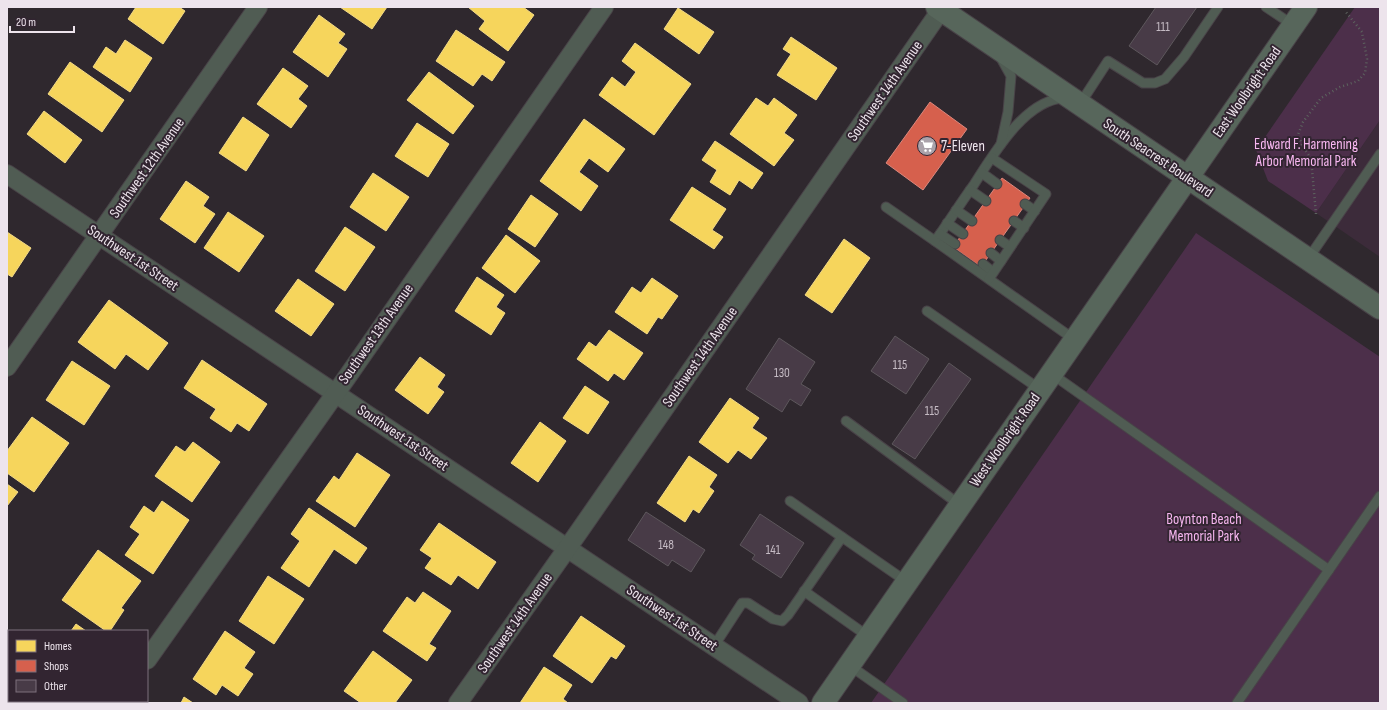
<svg xmlns="http://www.w3.org/2000/svg" width="1387" height="710" viewBox="0 0 1387 710" font-family="'Sofia Sans Condensed',sans-serif">
	<style>
		.built { fill: #3c2b3a }
		.green { fill: #4c2f4a }
		.homes { fill: #f6d55c; stroke: #f3da87 }
		.shops { fill: #d6604d; stroke: #dd887d }
		.building { fill: #483b47; stroke: #5d575c }
		.lines { fill: none; stroke-linecap: round; stroke-linejoin: round }
		.lane-casing { stroke: #494348; stroke-width: 11 }
		.street-casing { stroke: #494348; stroke-width: 20 }
		.secondary-casing { stroke: #494348; stroke-width: 24 }
		.path { stroke: #5d635f; stroke-width: 2.5; stroke-dasharray: 1 3; stroke-linecap: butt }
		.lane { stroke: #505c53; stroke-width: 9 }
		.street { stroke: #505c53; stroke-width: 18 }
		.secondary { stroke: #57665b; stroke-width: 22 }
		.labels { text-anchor: middle; dominant-baseline: central; stroke-width: 4; stroke-linejoin: round; paint-order: stroke }
		.number-label { font-size: 13px; fill: #c4bac3 }
		.street-label { font-size: 15px; fill: #ede4ec; stroke: #322531 }
		.park-label { font-size: 15px; fill: #f8b7f1; stroke: #322531 }
		.poi-label { font-size: 15px; fill: #ede4ec; stroke: #322531; text-anchor: start }
	</style>
	<rect width="100%" height="100%" fill="#2f282e"/>
	<!-- built -->
	<path class="built" d="M1380 120V257L1316 213Z"/>
	<!-- green -->
	<g class="green">
		<path d="M1355 7H1380V120L1316 213 1268 181 1256 150Z"/>
		<path d="M1196 233 1380 357V703H871Z"/>
	</g>
	<!-- homes -->
	<g class="homes">
		<path d="M136 7H179L185 11 163 44 128 19Z"/>
		<path d="M340 7H387L372 29Z"/>
		<path d="M468 7H523L534 15 508 51 479 29 485 21Z"/>
		<path d="M678 8 714 32 699 54 664 29Z"/>
		<path d="M319 15 345 34 338 43 347 49 328 77 293 52Z"/>
		<path d="M456 30 505 62 492 81 482 74 473 86 436 61Z"/>
		<path d="M791 37 837 68 816 100 777 75 791 54 783 49Z"/>
		<path d="M125 40 152 58 130 92 93 67 106 47 116 54Z"/>
		<path d="M635 43 691 84 654 135 599 95 612 77 625 87 636 72 622 61Z"/>
		<path d="M70 62 124 100 102 132 48 94Z"/>
		<path d="M283 68 308 86 298 99 307 106 291 128 257 104Z"/>
		<path d="M429 72 474 106 453 134 407 100Z"/>
		<path d="M756 98 768 106 774 98 797 115 784 133 794 140 774 166 730 134Z"/>
		<path d="M44 111 82 140 65 163 27 134Z"/>
		<path d="M243 117 269 135 246 171 219 153Z"/>
		<path d="M584 119 625 149 608 172 589 158 579 172 598 186 581 211 540 181Z"/>
		<path d="M417 123 449 144 428 177 395 156Z"/>
		<path d="M715 141 763 173 752 189 739 180 730 195 710 182 717 170 702 160Z"/>
		<path d="M373 173 409 197 386 231 350 207Z"/>
		<path d="M186 181 209 197 203 206 215 214 195 243 160 219Z"/>
		<path d="M692 187 726 209 712 230 723 237 714 249 670 220Z"/>
		<path d="M531 195 558 214 535 247 508 229Z"/>
		<path d="M228 212 264 236 239 272 204 248Z"/>
		<path d="M345 227 375 247 345 291 315 271Z"/>
		<path d="M7 232 31 248 12 277 7 274Z"/>
		<path d="M506 235 540 261 515 293 482 268Z"/>
		<path d="M844 239 870 258 832 313 805 295Z"/>
		<path d="M477 277 504 295 496 307 505 313 491 335 455 311Z"/>
		<path d="M652 278 678 296 662 319 658 317 647 334 615 312 632 287 641 293Z"/>
		<path d="M298 279 334 304 311 336 275 311Z"/>
		<path d="M109 300 168 343 148 370 126 354 115 369 78 342Z"/>
		<path d="M609 330 643 353 624 380 614 373 608 381 577 359 589 342 596 347Z"/>
		<path d="M420 357 445 375 437 387 444 392 428 414 395 390Z"/>
		<path d="M202 360 267 404 249 431 237 423 231 432 210 418 216 409 184 388Z"/>
		<path d="M72 361 110 386 84 425 46 400Z"/>
		<path d="M585 386 609 402 588 434 563 418Z"/>
		<path d="M730 398 759 418 752 428 767 438 751 459 738 450 728 463 699 442Z"/>
		<path d="M32 417 69 443 34 492 7 473V451Z"/>
		<path d="M540 422 566 441 538 482 511 463Z"/>
		<path d="M193 442 220 462 192 502 155 476 176 446 185 452Z"/>
		<path d="M357 453 390 475 355 527 316 501 334 476 339 480Z"/>
		<path d="M689 456 717 475 709 487 714 491 699 513 693 509 685 522 657 503Z"/>
		<path d="M7 484 18 492 7 506Z"/>
		<path d="M162 501 189 520 153 574 125 555 140 534 130 527 144 506 154 513Z"/>
		<path d="M309 508 367 548 356 564 334 549 309 587 281 568 300 541 291 534Z"/>
		<path d="M439 523 496 562 478 589 458 575 451 585 425 568 432 558 420 550Z"/>
		<path d="M98 550 141 581 121 608 124 610 110 631H106L62 600Z"/>
		<path d="M268 576 304 599 274 644 239 621Z"/>
		<path d="M423 592 451 611 429 644 436 648 427 661 383 631 407 597 415 603Z"/>
		<path d="M581 616 625 646 616 659 611 656 592 683 553 656Z"/>
		<path d="M76 624 86 631H71Z"/>
		<path d="M225 631 255 652 244 668 253 674 238 696 222 685 216 695 193 679Z"/>
		<path d="M373 651 412 680 395 703H361L344 691Z"/>
		<path d="M544 667 572 685 563 699 568 703H520Z"/>
		<path d="M8 675 9 701H47L50 703H7V677Z"/>
		<path d="M184 697 193 703H181Z"/>
	</g>
	<!-- shops -->
	<g class="shops">
		<path d="M930 102 967 129 923 190 886 163Z"/>
		<path d="M1002 178 1030 198 981 267 953 247Z"/>
	</g>
	<!-- building -->
	<g class="building">
		<path d="M1156 7H1197L1157 65 1129 46Z"/>
		<path d="M895 336 929 359 906 394 871 371Z"/>
		<path d="M779 338 815 362 801 384 811 390 801 406 790 399 782 412 746 389Z"/>
		<path d="M949 363 971 379 915 459 892 444Z"/>
		<path d="M646 512 705 550 691 572 672 560 668 566 628 540Z"/>
		<path d="M760 514 804 543 781 578 752 559 755 555 740 545Z"/>
	</g>
	<g class="lines">
		<defs>
			<g id="lane">
				<path d="M1266 7 1293 25"/>
				<path d="M1065 98C1025 99 993 155 973 186 960 204 948 223 935 241L1075 340"/>
				<path d="M1080 104 1108 61 1143 83H1155L1165 79 1184 57 1218 7"/>
				<path d="M1001 144 1008 112 1011 76 1001 58"/>
				<path d="M982 173 997 184"/>
				<path d="M970 190 986 201"/>
				<path d="M1025 204 1035 211"/>
				<path d="M886 207 935 241"/>
				<path d="M956 210 972 221"/>
				<path d="M1014 221 1024 228"/>
				<path d="M947 223 963 234"/>
				<path d="M940 234 955 244"/>
				<path d="M1000 240 1010 247"/>
				<path d="M991 253 1001 261"/>
				<path d="M1308 259 1380 154"/>
				<path d="M983 264 993 272"/>
				<path d="M989 279 1046 194 992 158"/>
				<path d="M927 311 1041 390"/>
				<path d="M1052 374 1329 570"/>
				<path d="M846 421 960 505"/>
				<path d="M790 501 907 582"/>
				<path d="M804 591 869 637"/>
				<path d="M714 646 742 603H748L773 619 782 621 788 615 842 537"/>
				<path d="M849 665 903 703"/>
				<path d="M1237 703 1380 496"/>
			</g>
			<g id="street">
				<path d="M7 174 799 703"/>
				<path d="M7 367 258 7"/>
				<path d="M147 660 345 380 604 7"/>
				<path d="M117 703 118 701"/>
				<path d="M458 703 578 533 943 7"/>
			</g>
			<g id="secondary">
				<path d="M937 7 1380 308"/>
				<path d="M823 703 1306 7"/>
			</g>
		</defs>
		<!-- lane casing -->
		<use href="#lane" class="lane-casing"/>
		<!-- street casing -->
		<use href="#street" class="street-casing"/>
		<!-- secondary casing -->
		<use href="#secondary" class="secondary-casing"/>
		<!-- path -->
		<path class="path" d="M1316 214 1311 158 1303 147 1298 135 1303 122 1321 98 1340 87 1358 81 1365 73 1367 59 1362 32 1346 12"/>
		<!-- lane -->
		<use href="#lane" class="lane"/>
		<!-- street -->
		<use href="#street" class="street"/>
		<!-- secondary -->
		<use href="#secondary" class="secondary"/>
	</g>
	<!-- icons -->
	<defs>
		<symbol id="supermarket-disc" viewBox="-11 -11 22 22"><circle r="9.5" fill="#aaa2aa" stroke="#322531"/><path d="M-6-5.5h2.5l.6 2H6L4.5 2H-2.5L-4.4-4H-6ZM-1.5 3.2a1.3 1.3 0 1 0 .1 0ZM3 3.2a1.3 1.3 0 1 0 .1 0Z" fill="#fff"/></symbol>
	</defs>
	<g fill-rule="evenodd">
		<use href="#supermarket-disc" x="916" y="135" width="22" height="22"/>
	</g>
	<g class="labels">
		<!-- number labels -->
		<g class="number-label">
			<text x="1163" y="27">111</text>
			<text x="900" y="365">115</text>
			<text x="782" y="373">130</text>
			<text x="932" y="411">115</text>
			<text x="666" y="545">148</text>
			<text x="773" y="550">141</text>
		</g>
		<!-- street labels -->
		<g class="street-label">
			<text transform="translate(885 91) rotate(-55)">Southwest 14th Avenue</text>
			<text transform="translate(1247 92) rotate(-55)">East Woolbright Road</text>
			<text transform="translate(1158 158) rotate(34)">South Seacrest Boulevard</text>
			<text transform="translate(147 168) rotate(-55)">Southwest 12th Avenue</text>
			<text transform="translate(133 258) rotate(34)">Southwest 1st Street</text>
			<text transform="translate(376 334) rotate(-55)">Southwest 13th Avenue</text>
			<text transform="translate(700 357) rotate(-55)">Southwest 14th Avenue</text>
			<text transform="translate(403 438) rotate(34)">Southwest 1st Street</text>
			<text transform="translate(1005 440) rotate(-55)">West Woolbright Road</text>
			<text transform="translate(672 618) rotate(34)">Southwest 1st Street</text>
			<text transform="translate(515 623) rotate(-55)">Southwest 14th Avenue</text>
		</g>
		<!-- park labels -->
		<g class="park-label">
			<text x="1306" y="144">Edward F. Harmening<tspan x="1306" dy="17">Arbor Memorial Park</tspan></text>
			<text x="1204" y="519">Boynton Beach<tspan x="1204" dy="17">Memorial Park</tspan></text>
		</g>
		<!-- poi labels -->
		<g class="poi-label">
			<text x="941" y="146">7-Eleven</text>
		</g>
	</g>
	<!-- border -->
	<rect width="1387" height="710" fill="none" stroke="#ede4ec" stroke-width="16"/>
	<!-- legend -->
	<rect x="8" y="630" width="140" height="72" fill="#322531" stroke="#7d717c"/>
	<rect x="16" y="640" width="20" height="12" fill="#f6d55c" stroke="#7d717c"/>
	<text x="44" y="650" font-size="12" fill="#ede4ec">Homes</text>
	<rect x="16" y="660" width="20" height="12" fill="#d6604d" stroke="#7d717c"/>
	<text x="44" y="670" font-size="12" fill="#ede4ec">Shops</text>
	<rect x="16" y="680" width="20" height="12" fill="#483b47" stroke="#7d717c"/>
	<text x="44" y="690" font-size="12" fill="#ede4ec">Other</text>
	<!-- scale -->
	<path d="M10 26v6h64v-6" fill="none" stroke="#ede4ec" stroke-width="2"/>
	<text x="16" y="26" font-size="12" fill="#ede4ec" stroke="#322531" stroke-width="3" paint-order="stroke">20 m</text>
</svg>
